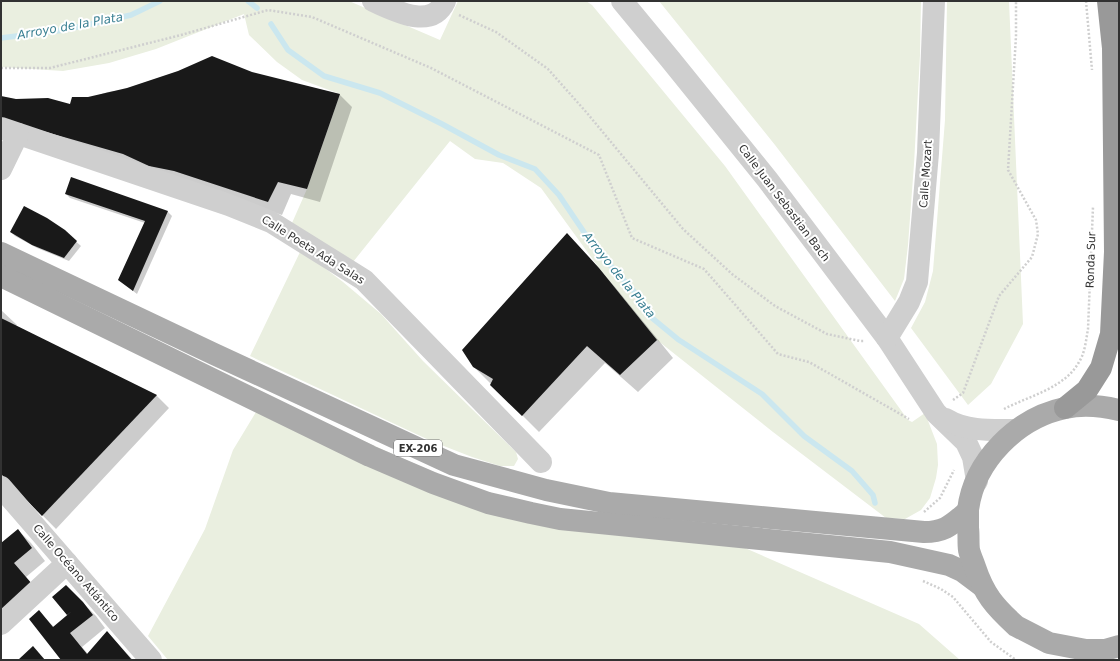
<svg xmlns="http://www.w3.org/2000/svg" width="1120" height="661" viewBox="0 0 1120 661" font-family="'DejaVu Sans',sans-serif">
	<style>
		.green { fill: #eaefe0 }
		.shadow { fill: #0003 }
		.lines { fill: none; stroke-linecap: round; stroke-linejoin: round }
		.stream { stroke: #cbe7ef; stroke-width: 5.5 }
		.building { fill: #191919 }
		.path { stroke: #cfcfcf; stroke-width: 2.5; stroke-dasharray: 2 2; stroke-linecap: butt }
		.minor { stroke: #cfcfcf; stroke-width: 22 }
		.major { stroke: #aaa; stroke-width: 22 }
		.highway { stroke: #999; stroke-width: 22 }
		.labels { text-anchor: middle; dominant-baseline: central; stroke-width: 4; stroke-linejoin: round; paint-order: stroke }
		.shield { fill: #fff; stroke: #707070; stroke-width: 1 }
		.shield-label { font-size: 10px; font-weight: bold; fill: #323232 }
		.street-label { font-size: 11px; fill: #323232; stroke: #fff }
		.water-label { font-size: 12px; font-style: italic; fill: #387f92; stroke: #fff }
	</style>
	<rect width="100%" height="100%" fill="#fff"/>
	<!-- green -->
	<g class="green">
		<path d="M1 1H349L440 40 458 1H586L592 5 725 166 908 420 912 422 925 413 937 444 938 465 936 478 930 498 921 510 905 519 886 518 773 432 657 340 599 268 541 188 503 163 475 159 450 141 353 262 292 223 307 189 340 94 302 80 277 62 249 35 244 14 156 49 109 63 63 71 1 67Z"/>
		<path d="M659 1H921L920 55 914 164 908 245 904 279 895 301 775 145Z"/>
		<path d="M947 1H1009L1023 324 991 384 968 405 911 328 925 302 933 271 945 120Z"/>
		<path d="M301 250 343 282 381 314 423 361 516 452 518 459 514 466H500L472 457 431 441 250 356Z"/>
		<path d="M265 397 489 497 722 538 919 624 960 660H168L148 636 205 529 233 450Z"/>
	</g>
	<!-- shadow -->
	<g class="shadow">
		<path d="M251 73 339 94 352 107 320 202 291 194 282 215 188 184 1 128V97L16 100 70 105 89 98 108 92Z"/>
		<path d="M66 194 168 212 172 216 137 294 119 280 145 223 70 198Z"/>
		<path d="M64 231 81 246 69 261 37 248 15 236 11 232Z"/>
		<path d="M583 251 615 287 673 358 638 392 605 363 539 432 473 366Z"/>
		<path d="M1 310 17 325 16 326 156 395 169 408 56 529 1 473Z"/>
		<path d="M18 530 31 543 45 561 26 577 44 597 1 636V545Z"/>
		<path d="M66 586 96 616 105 628 82 647 88 654 107 632 133 660H63L39 612 55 628 68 616 53 597Z"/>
	</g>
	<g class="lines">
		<!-- stream -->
		<g class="stream">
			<path d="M248 1 257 8"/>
			<path d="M271 24 288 50 324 76 380 93 442 124 499 155 535 169 559 195 596 250 633 290 651 317 679 340 762 394 804 436 852 471 873 495 875 503"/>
			<path d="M1 38 64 30 131 15 160 1"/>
		</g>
	</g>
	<!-- building -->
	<g class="building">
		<path d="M212 56 252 72 340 94 307 189 278 182 268 202 174 171 149 166 123 154 1 119V96L16 99 48 98 70 104 72 97H88L127 88 178 71Z"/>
		<path d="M71 177 168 211 133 291 118 280 145 221 65 194Z"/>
		<path d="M24 206 47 218 65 230 77 241 64 258 32 245 10 232Z"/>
		<path d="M567 233 599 268 657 340 620 375 587 346 522 416 490 385 493 379 473 367 462 350Z"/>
		<path d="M1 318 157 395 42 516 1 474Z"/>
		<path d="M18 529 32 548 14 563 32 584 1 611V543Z"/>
		<path d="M66 585 83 602 93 615 70 633 87 654 107 631 132 660H61L29 619 39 610 53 627 72 611 67 615 52 597Z"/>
		<path d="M33 646 45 660H18Z"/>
	</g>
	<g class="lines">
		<!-- path -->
		<g class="path">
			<path d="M1086 1 1092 70"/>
			<path d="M459 15 496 32 548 69 587 113 683 229 732 274 775 306 827 334 860 341H864"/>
			<path d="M1 68H50L181 35 268 10 312 17 431 68 599 155 632 238 704 269 778 354 809 362 909 419"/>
			<path d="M953 400 963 393 999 296 1032 257 1038 234 1036 220 1008 170 1016 36V1"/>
			<path d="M1004 409C1029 396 1065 388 1079 362 1085 353 1086 340 1088 329L1093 207"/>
			<path d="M924 512 940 498 954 470"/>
			<path d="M923 581 941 589 953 597 991 642 1016 660"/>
		</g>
		<!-- minor -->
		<g class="minor">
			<path d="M373 1C394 10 431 31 445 1"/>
			<path d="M622 1 670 59 767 179 887 338 936 413 966 442 973 457 977 481"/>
			<path d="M1 128 229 205 271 222 364 280 541 462"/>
			<path d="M1 169 18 134"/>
			<path d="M887 338 909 302 917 282 928 153 934 1"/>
			<path d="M946 419C967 432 993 430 1016 430"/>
			<path d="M1 487 151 660"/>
			<path d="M1 624 67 563"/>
		</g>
		<!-- major -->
		<g class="major">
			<path d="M1 253 214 354 454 465 546 490 609 503 924 532C946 532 952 524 968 511"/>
			<path d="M1 276 370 456 433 483 488 503 531 513 560 519 890 552 949 565 962 571 982 586"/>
			<path d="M1119 410C1102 406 1083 404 1065 408 1017 418 974 461 968 510 968 516 968 522 968 528 969 535 968 543 969 550 970 555 973 561 975 567 984 594 994 606 1016 626L1049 643 1086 650H1105L1119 646"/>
		</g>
		<!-- highway -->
		<path class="highway" d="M1065 408 1087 390 1101 368 1111 334 1115 252 1113 48 1108 1"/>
	</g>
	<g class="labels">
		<!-- shield labels -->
		<rect class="shield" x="394" y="440" width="48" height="16" rx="3"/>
		<g class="shield-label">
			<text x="418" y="448">EX-206</text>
		</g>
		<!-- street labels -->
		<g class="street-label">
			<text transform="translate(926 174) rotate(-86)">Calle Mozart</text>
			<text transform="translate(784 203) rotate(53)">Calle Juan Sebastian Bach</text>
			<text transform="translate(313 250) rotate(32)">Calle Poeta Ada Salas</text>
			<text transform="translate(1091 260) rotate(-88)">Ronda Sur</text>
			<text transform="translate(76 573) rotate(49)">Calle Océano Atlántico</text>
		</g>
		<!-- water labels -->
		<g class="water-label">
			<text transform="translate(70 26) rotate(-10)">Arroyo de la Plata</text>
			<text transform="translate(619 275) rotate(51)">Arroyo de la Plata</text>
		</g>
	</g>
	<!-- border -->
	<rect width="1120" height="661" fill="none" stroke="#323232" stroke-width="4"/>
</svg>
